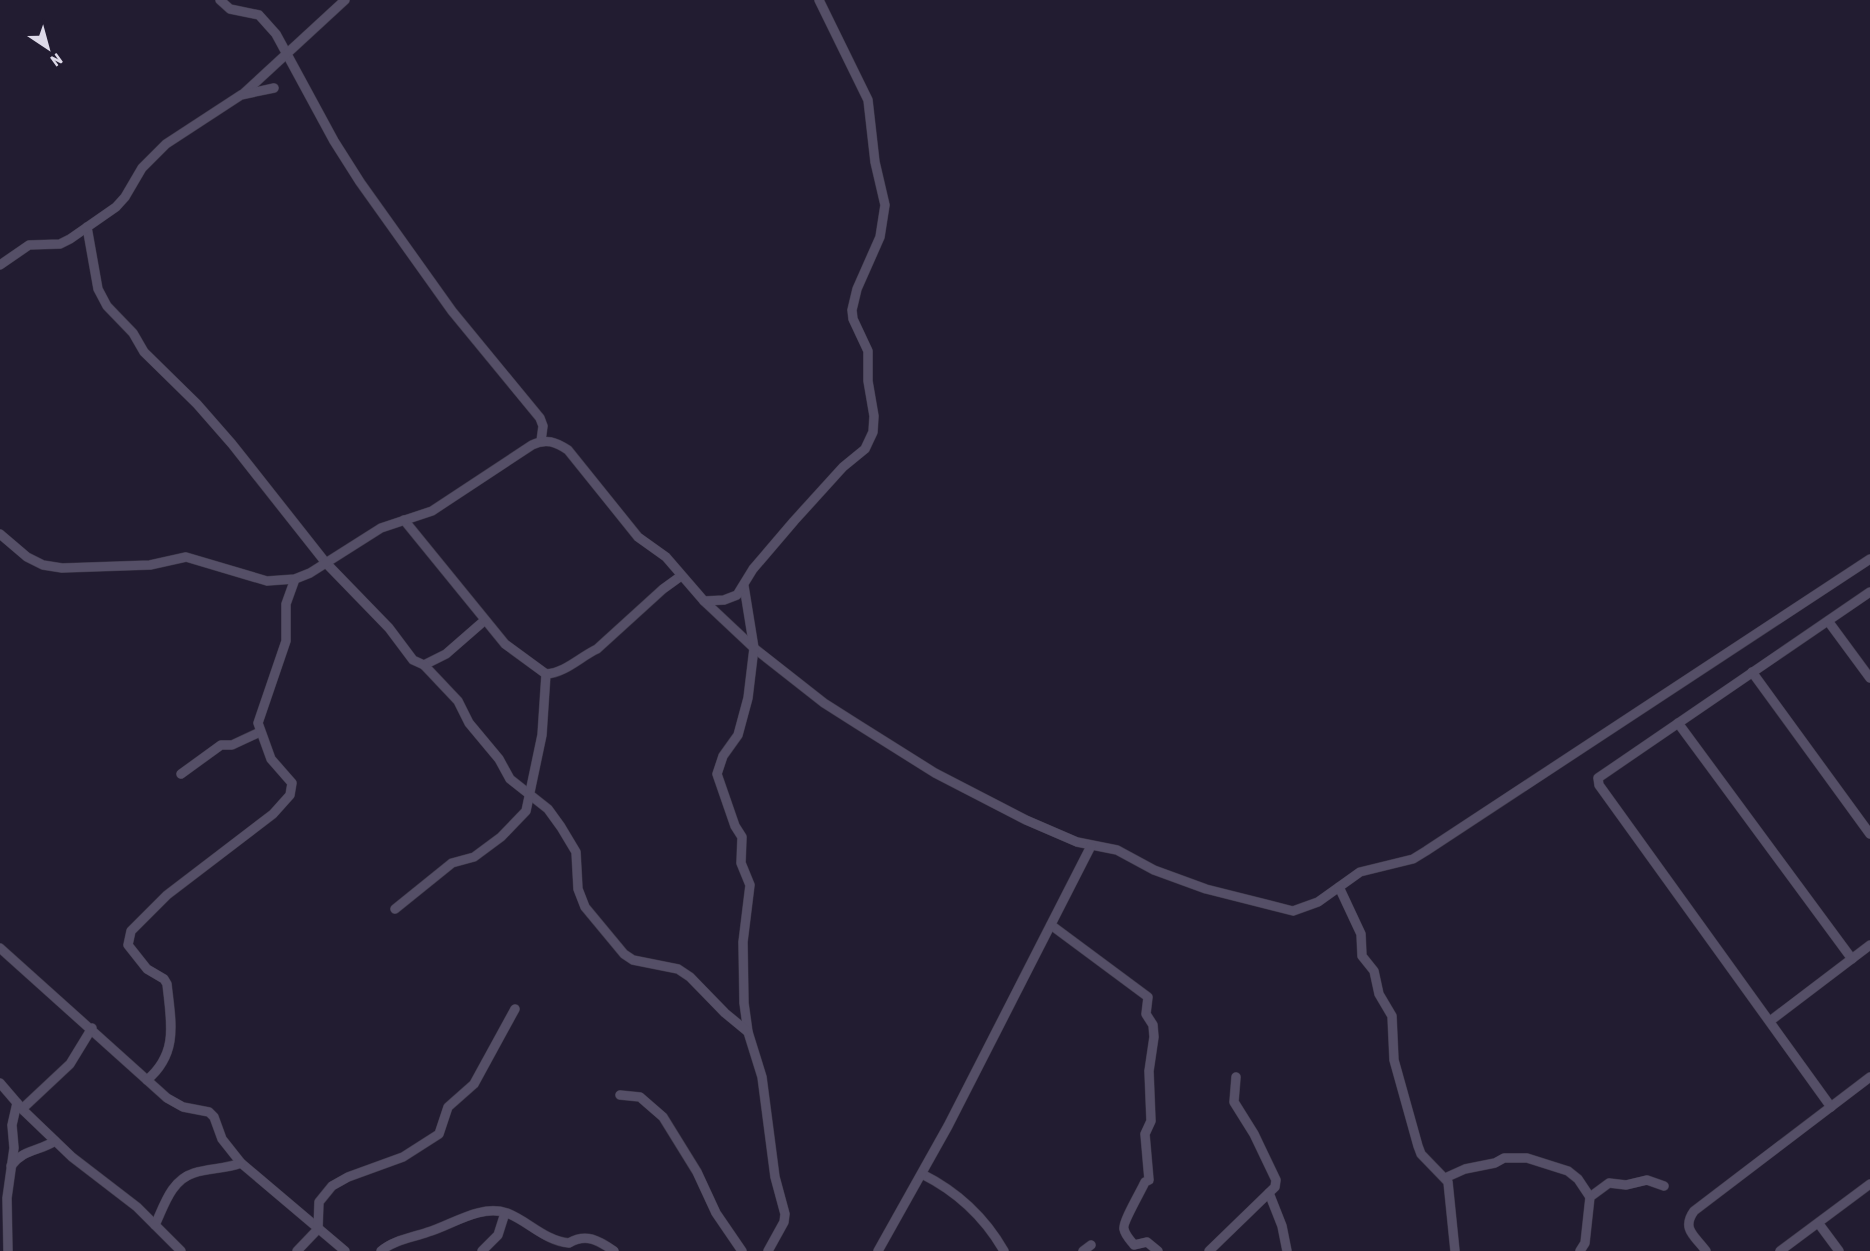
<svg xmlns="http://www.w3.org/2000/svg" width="1870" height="1251" viewBox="0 0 1870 1251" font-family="'Asap Condensed',sans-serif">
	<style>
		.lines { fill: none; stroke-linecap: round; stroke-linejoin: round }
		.street-casing { stroke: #3e394a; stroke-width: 10 }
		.street { stroke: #554f67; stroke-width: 9 }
	</style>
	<rect width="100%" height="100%" fill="#221c31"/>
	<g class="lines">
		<defs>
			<g id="street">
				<path d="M220 0 230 9 259 15 276 34 334 141 360 182 452 311 540 418 543 426 541 441"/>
				<path d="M243 94 345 0"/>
				<path d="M87 227 98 289 107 306 133 333 144 352 197 404 232 444 326 563 389 628 413 660 424 665 446 654 485 620"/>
				<path d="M0 265 29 245 60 244 70 239 116 207 125 197 142 168 166 144 241 95 274 88"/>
				<path d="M404 520 505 644 546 674C565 673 580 657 597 649L663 589 681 576"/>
				<path d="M0 534 27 557 43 565 62 568 150 565 186 557 267 581 295 579 310 573 381 528 432 511 532 445C546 438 556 442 568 450L638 537 666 557 704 601 754 648 824 703 857 724 935 773 1026 820 1077 842 1117 850 1154 870 1206 889 1293 911 1318 902 1360 872 1413 859 1426 851 1870 559"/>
				<path d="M744 586 754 648 748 698 738 735 723 756 717 774 735 826 742 837 741 863 750 885 743 942 744 1003 748 1032 762 1077 775 1177 785 1214 784 1222 768 1251"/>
				<path d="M704 601 724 600 737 595 753 569 794 521 843 467 865 449 873 432 874 416 868 381V351L853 319 852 310 857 289 880 237 885 205 875 162 868 100 819 0"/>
				<path d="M1828 621 1870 678"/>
				<path d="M424 665 458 701 469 723 499 759 510 779 548 809 561 827 576 852 578 889 585 907 624 954 633 960 678 969 690 977 725 1013 748 1032"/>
				<path d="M1752 672 1870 834"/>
				<path d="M1678 723 1852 959"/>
				<path d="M181 774 221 745H232L260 732"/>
				<path d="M1339 887 1361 934 1362 956 1374 971 1379 994 1392 1016 1394 1060 1418 1146 1421 1154 1448 1182 1455 1251"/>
				<path d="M395 909 452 863 474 857 501 837 526 811 542 735 546 674"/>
				<path d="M1051 925 1148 997 1146 1014 1153 1025 1154 1037 1149 1071 1151 1121 1145 1134 1149 1180 1145 1182C1141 1191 1122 1223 1124 1229 1125 1235 1131 1241 1134 1245L1147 1242 1158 1251"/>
				<path d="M0 948 167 1098 183 1107 209 1112 214 1117 222 1139 241 1163 345 1251"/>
				<path d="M1770 1021 1870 945"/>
				<path d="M147 1080C179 1053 171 1022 167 984L164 979 147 969 128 945 131 931 167 895 273 814 290 795 292 783 271 759 258 723 286 641V604L295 579"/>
				<path d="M0 1083 24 1111 72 1157 137 1207 181 1251"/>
				<path d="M620 1095 640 1097 663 1117 697 1172 716 1213 742 1251"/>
				<path d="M1831 1107 1599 785 1598 778 1870 592"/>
				<path d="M22 1109 70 1064 92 1028"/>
				<path d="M11 1166C23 1149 40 1151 55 1141"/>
				<path d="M922 1174C958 1192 984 1216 1004 1251"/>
				<path d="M1445 1178 1465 1169 1495 1163 1504 1158H1527L1568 1171 1578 1179 1590 1197"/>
				<path d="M1269 1193 1282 1226 1287 1251"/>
				<path d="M1819 1224 1839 1251"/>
				<path d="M155 1225C164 1206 171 1180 194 1173 210 1168 225 1169 241 1163"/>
				<path d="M8 1251 7 1198 14 1148 12 1125 17 1103"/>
				<path d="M297 1251 318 1229 319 1202 332 1186 348 1177 403 1157 439 1134 448 1107 474 1084 515 1009"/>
				<path d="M381 1251C394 1240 411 1238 428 1232 452 1225 480 1204 507 1213 528 1221 545 1241 569 1243 586 1233 598 1240 614 1251"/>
				<path d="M482 1251 498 1235 505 1213"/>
				<path d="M878 1251 948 1126 1091 846"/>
				<path d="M1083 1251 1091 1245"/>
				<path d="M1209 1251 1275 1187 1276 1180 1254 1134 1234 1102 1236 1077"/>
				<path d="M1580 1251 1585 1243 1590 1197 1609 1183 1626 1185 1647 1180 1664 1186"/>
				<path d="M1706 1251C1695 1236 1681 1229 1694 1211L1870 1077"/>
				<path d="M1780 1251 1870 1184"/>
			</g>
		</defs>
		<!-- street casing -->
		<use href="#street" class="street-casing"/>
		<!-- street -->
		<use href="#street" class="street"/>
	</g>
	<!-- north arrow -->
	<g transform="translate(48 48) rotate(144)" stroke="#221c31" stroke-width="4.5" paint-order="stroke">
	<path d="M0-4.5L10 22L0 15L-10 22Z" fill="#ddd9e8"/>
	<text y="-9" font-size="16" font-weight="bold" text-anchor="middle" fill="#ddd9e8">N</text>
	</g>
</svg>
